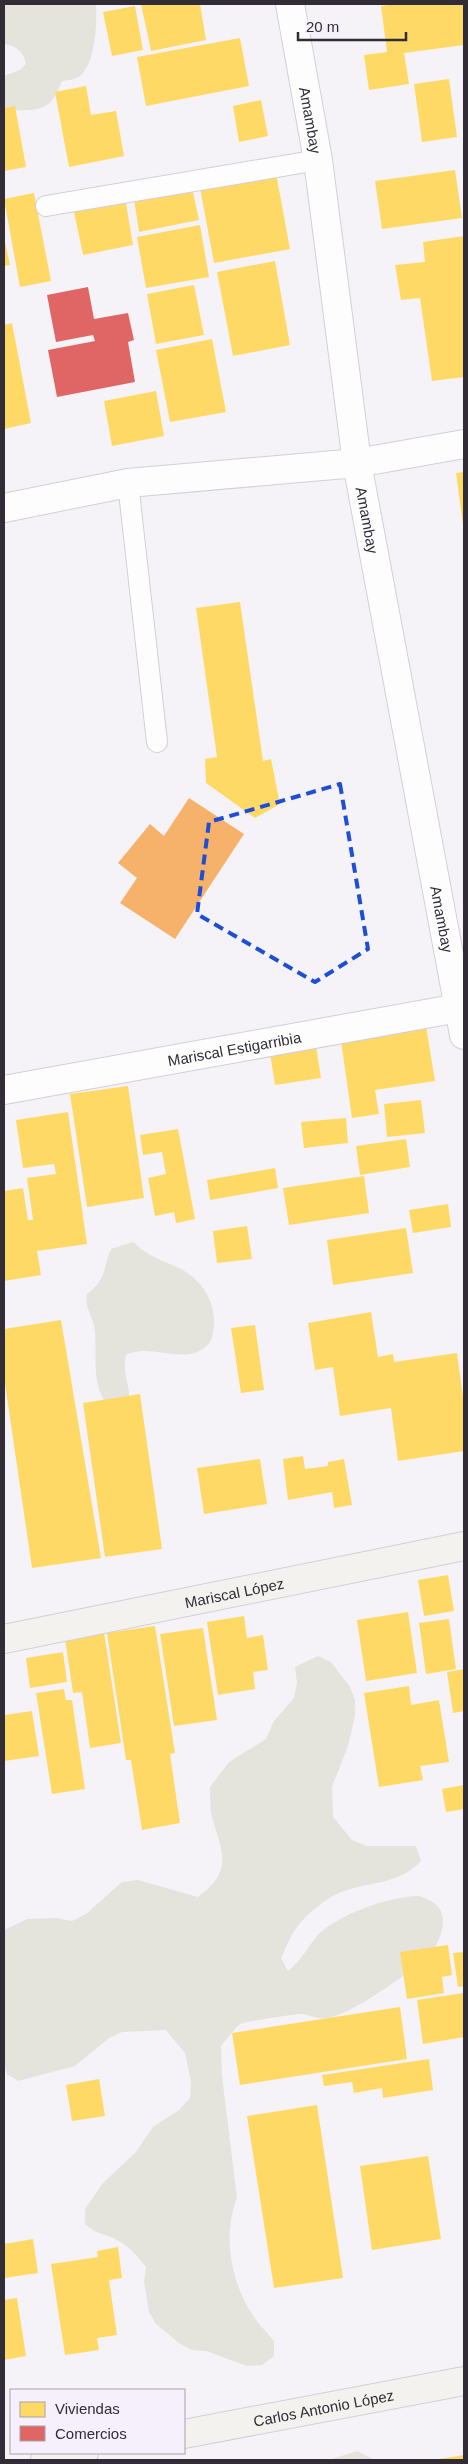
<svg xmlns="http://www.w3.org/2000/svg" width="468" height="2464" viewBox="0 0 468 2464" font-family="Arial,sans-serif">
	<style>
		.green { fill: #e4e4dc }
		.homes { fill: #ffd966 }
		.shops { fill: #e06666 }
		.health { fill: #f6b26b }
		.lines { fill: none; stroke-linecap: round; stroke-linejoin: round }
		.service-casing { stroke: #d3cfd7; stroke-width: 22 }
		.minor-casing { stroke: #d3cfd7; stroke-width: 30 }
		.secondary-casing { stroke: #d3cfd7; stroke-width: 30 }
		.service { stroke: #fefdfe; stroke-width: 20 }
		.minor { stroke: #fefdfe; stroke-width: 28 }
		.secondary { stroke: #f4f2ee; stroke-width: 28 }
		.marked { fill: none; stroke: #1d4ed8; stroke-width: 4; stroke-dasharray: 10 6; stroke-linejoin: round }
		.labels { text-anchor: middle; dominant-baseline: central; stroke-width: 5; stroke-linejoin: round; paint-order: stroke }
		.street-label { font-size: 15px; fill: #312c36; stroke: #f5f0fb }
	</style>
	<rect width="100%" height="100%" fill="#f5f3f8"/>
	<!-- green -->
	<g class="green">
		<path d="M4 4H96C97 23 96 62 80 76 75 80 68 80 62 81 59 87 57 94 53 99 43 114 19 109 4 111V76L20 70 26 64C24 52 17 46 4 44Z"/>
		<path d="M133 1242C147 1256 162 1260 179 1268 205 1281 220 1309 212 1337 210 1346 199 1353 190 1354 170 1357 143 1345 126 1355 122 1372 130 1387 130 1403L107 1404C91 1384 97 1355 95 1331 94 1318 84 1308 87 1294 106 1280 103 1269 111 1249Z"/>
		<path d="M318 1656 331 1662 350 1687 355 1700V1716L348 1746 332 1787 333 1817 352 1840 367 1846H416L421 1861C398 1886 367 1881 339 1893 324 1900 304 1916 295 1930 289 1938 286 1949 281 1958L288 1971C302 1960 306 1949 317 1936 336 1915 390 1896 418 1896 422 1896 426 1899 429 1900 453 1911 441 1940 430 1955 409 1973 355 2012 329 2018 317 2020 310 2014 299 2014 294 2014 246 2022 242 2023 235 2027 227 2039 221 2046L222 2076 237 2198C222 2235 231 2284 254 2317 260 2326 268 2333 274 2341V2356L262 2365 247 2366 206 2351 192 2350 179 2343 156 2324 149 2312 144 2282 146 2267C137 2255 127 2244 113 2238 99 2232 98 2235 85 2224V2209L103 2183 136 2152 153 2127 179 2110 190 2098 191 2082 185 2053 166 2030 122 2032 109 2038 75 2066 18 2081 7 2074 4 2064V1930L27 1919 56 1918 72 1921 86 1914 122 1882 138 1880 198 1897C233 1872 223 1853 212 1818 210 1808 210 1797 210 1787L229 1762 266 1739 274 1721 294 1698 297 1683 295 1667Z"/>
		<path d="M357 2451 375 2460H329Z"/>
	</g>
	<!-- homes -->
	<g class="homes">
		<path d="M141 4H200L206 40 151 51Z"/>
		<path d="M394 4H464V45L404 53 409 84 369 90 364 55 387 52 381 6Z"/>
		<path d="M135 6 143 50 112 56 103 12Z"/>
		<path d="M240 38 249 86 146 106 137 57Z"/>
		<path d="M449 79 457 137 422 142 414 84Z"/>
		<path d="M86 86 91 115 116 111 124 156 69 167 55 92Z"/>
		<path d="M261 100 268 136 239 142 233 106Z"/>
		<path d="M15 106 26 167 4 171V108Z"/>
		<path d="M455 170 462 218 382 229 375 181Z"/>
		<path d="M276 173 290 249 214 263 200 188Z"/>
		<path d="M192 188 199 220 139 232 134 199Z"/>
		<path d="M34 193 51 281 20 287 4 199Z"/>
		<path d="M125 197 133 245 83 255 73 207Z"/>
		<path d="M200 225 209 277 146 288 137 237Z"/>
		<path d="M464 236V377L432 381 420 298 401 300 395 265 425 262 423 242Z"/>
		<path d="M4 238 10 265 4 266Z"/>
		<path d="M275 261 290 345 233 356 217 272Z"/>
		<path d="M194 285 204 335 156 344 147 294Z"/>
		<path d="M12 323 31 423 4 429V325Z"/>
		<path d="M212 339 226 412 170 422 156 350Z"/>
		<path d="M156 391 164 436 112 446 104 401Z"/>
		<path d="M464 472V525H463L456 473Z"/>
		<path d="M240 602 263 761 271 759 280 804 255 818 206 783 205 759 217 757 196 608Z"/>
		<path d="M425 1020 435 1081 375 1090 379 1114 352 1118 340 1034Z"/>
		<path d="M315 1040 321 1078 275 1085 269 1046Z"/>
		<path d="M128 1086 144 1198 87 1207 70 1094Z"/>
		<path d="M421 1100 425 1133 387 1137 384 1104Z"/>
		<path d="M68 1112 87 1244 37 1251 41 1275 4 1281V1191L23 1188 28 1220H33L27 1178 56 1174 54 1164 23 1168 16 1120Z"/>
		<path d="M346 1118 348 1143 304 1148 301 1122Z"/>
		<path d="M178 1129 195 1219 176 1223 174 1212 155 1216 148 1178 166 1174 162 1152 143 1155 140 1135Z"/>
		<path d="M406 1139 410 1167 360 1175 356 1146Z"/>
		<path d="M275 1168 278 1188 210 1200 207 1180Z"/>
		<path d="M364 1176 369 1213 289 1225 283 1188Z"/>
		<path d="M448 1204 451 1227 413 1233 409 1210Z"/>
		<path d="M247 1226 252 1259 217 1263 213 1231Z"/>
		<path d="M406 1228 413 1273 333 1285 327 1240Z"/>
		<path d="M371 1312 378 1357 393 1354 394 1362 457 1353 464 1404V1451L398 1461 391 1408 340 1416 333 1367 315 1370 308 1323Z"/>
		<path d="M61 1320 101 1558 32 1568 4 1377V1329Z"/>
		<path d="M255 1325 264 1390 241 1393 231 1328Z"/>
		<path d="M140 1394 162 1549 105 1557 83 1403Z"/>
		<path d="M303 1456 305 1469 328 1466V1462L344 1459 352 1505 334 1508 332 1492 288 1500 283 1459Z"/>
		<path d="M260 1459 267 1504 204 1514 197 1468Z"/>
		<path d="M448 1575 454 1611 424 1616 418 1580Z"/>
		<path d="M408 1612 417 1673 366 1681 357 1620Z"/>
		<path d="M244 1616 247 1638 263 1635 268 1670 253 1672 255 1689 218 1695 207 1622Z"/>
		<path d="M449 1619 456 1669 426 1674 419 1623Z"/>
		<path d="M155 1626 175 1753 170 1754 180 1823 142 1830 131 1760H126L107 1633Z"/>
		<path d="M203 1628 217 1720 174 1726 160 1634Z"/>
		<path d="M104 1632 121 1743 90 1748 82 1692 73 1693 65 1639Z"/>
		<path d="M63 1652 67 1682 30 1688 26 1658Z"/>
		<path d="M464 1669V1711L453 1713 447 1672Z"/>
		<path d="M409 1686 411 1705 439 1700 449 1762 420 1766 423 1780 379 1787 364 1693Z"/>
		<path d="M64 1689 66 1700H72L85 1789 52 1794 36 1693Z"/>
		<path d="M32 1711 39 1756 4 1761V1715Z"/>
		<path d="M464 1785V1809L446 1812 442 1789Z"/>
		<path d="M448 1945 452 1975 442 1977 444 1993 407 1999 400 1952Z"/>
		<path d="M464 1952V1986L458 1987 453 1953Z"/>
		<path d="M464 1993V2037L423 2044 417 2000Z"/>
		<path d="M400 2007 407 2059 240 2085 232 2033Z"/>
		<path d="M429 2059 433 2090 383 2098 382 2088 354 2093 352 2082 324 2086 322 2075Z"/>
		<path d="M99 2079 105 2116 72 2121 66 2085Z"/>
		<path d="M317 2105 343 2278 274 2288 247 2116Z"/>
		<path d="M428 2156 441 2239 372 2250 360 2166Z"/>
		<path d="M33 2239 38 2273 4 2278V2244Z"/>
		<path d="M118 2247 122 2278 109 2280 117 2335 97 2338 99 2350 65 2355 51 2264 98 2257 97 2251Z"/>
		<path d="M17 2298 26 2356 4 2360V2300Z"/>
		<path d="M464 2455V2460H439V2459Z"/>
	</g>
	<!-- shops -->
	<path class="shops" d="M88 287 94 319 128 313 134 340 128 342 135 382 57 397 48 350 95 341 93 335 56 342 47 295Z"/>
	<!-- health -->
	<path class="health" d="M189 798 244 834 175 939 120 903 137 878 118 863 150 824 164 836Z"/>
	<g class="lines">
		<defs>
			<g id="service">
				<path d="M46 206 318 160"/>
				<path d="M128 483 157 742"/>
			</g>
			<g id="minor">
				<path id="s1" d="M290 4 318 160 357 463 464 1035"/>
				<path d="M4 508 128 483 357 463 464 444"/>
				<path id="s2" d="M4 1090 464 1007"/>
			</g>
			<g id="secondary">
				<path id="s3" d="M4 1639 464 1546"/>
				<path id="s4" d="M184 2434 464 2381"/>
				<path d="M45 2460 84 2453"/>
			</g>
		</defs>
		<!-- service casing -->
		<use href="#service" class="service-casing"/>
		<!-- minor casing -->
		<use href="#minor" class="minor-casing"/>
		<!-- secondary casing -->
		<use href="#secondary" class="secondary-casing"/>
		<!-- service -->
		<use href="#service" class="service"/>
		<!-- minor -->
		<use href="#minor" class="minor"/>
		<!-- secondary -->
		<use href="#secondary" class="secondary"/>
	</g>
	<!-- marked area -->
	<path class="marked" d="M340 784 368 949 315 982 197 914 209 822Z"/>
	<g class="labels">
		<!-- street labels -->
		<g class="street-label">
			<text stroke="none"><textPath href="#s1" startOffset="118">Amambay</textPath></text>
			<text stroke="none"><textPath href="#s1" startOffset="522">Amambay</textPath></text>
			<text stroke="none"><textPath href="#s1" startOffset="928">Amambay</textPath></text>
			<text stroke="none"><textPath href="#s2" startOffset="234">Mariscal Estigarribia</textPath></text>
			<text stroke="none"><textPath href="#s3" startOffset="235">Mariscal López</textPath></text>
			<text stroke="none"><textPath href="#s4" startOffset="142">Carlos Antonio López</textPath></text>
		</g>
	</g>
	<!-- border -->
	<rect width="468" height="2464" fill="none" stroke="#312c36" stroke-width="10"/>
	<!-- legend -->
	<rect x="10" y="2389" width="175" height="65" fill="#f5f0fb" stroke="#a7a2ac"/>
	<rect x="20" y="2402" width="25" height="15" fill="#ffd966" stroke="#a7a2ac"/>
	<text x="55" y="2414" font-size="15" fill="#312c36">Viviendas</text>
	<rect x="20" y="2426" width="25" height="15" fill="#e06666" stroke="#a7a2ac"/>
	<text x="55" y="2439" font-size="15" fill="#312c36">Comercios</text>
	<!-- scale -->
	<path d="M298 32v8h108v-8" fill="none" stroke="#312c36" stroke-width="2.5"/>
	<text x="306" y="32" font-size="15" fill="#312c36" stroke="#f5f0fb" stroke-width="4" paint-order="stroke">20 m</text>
</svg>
